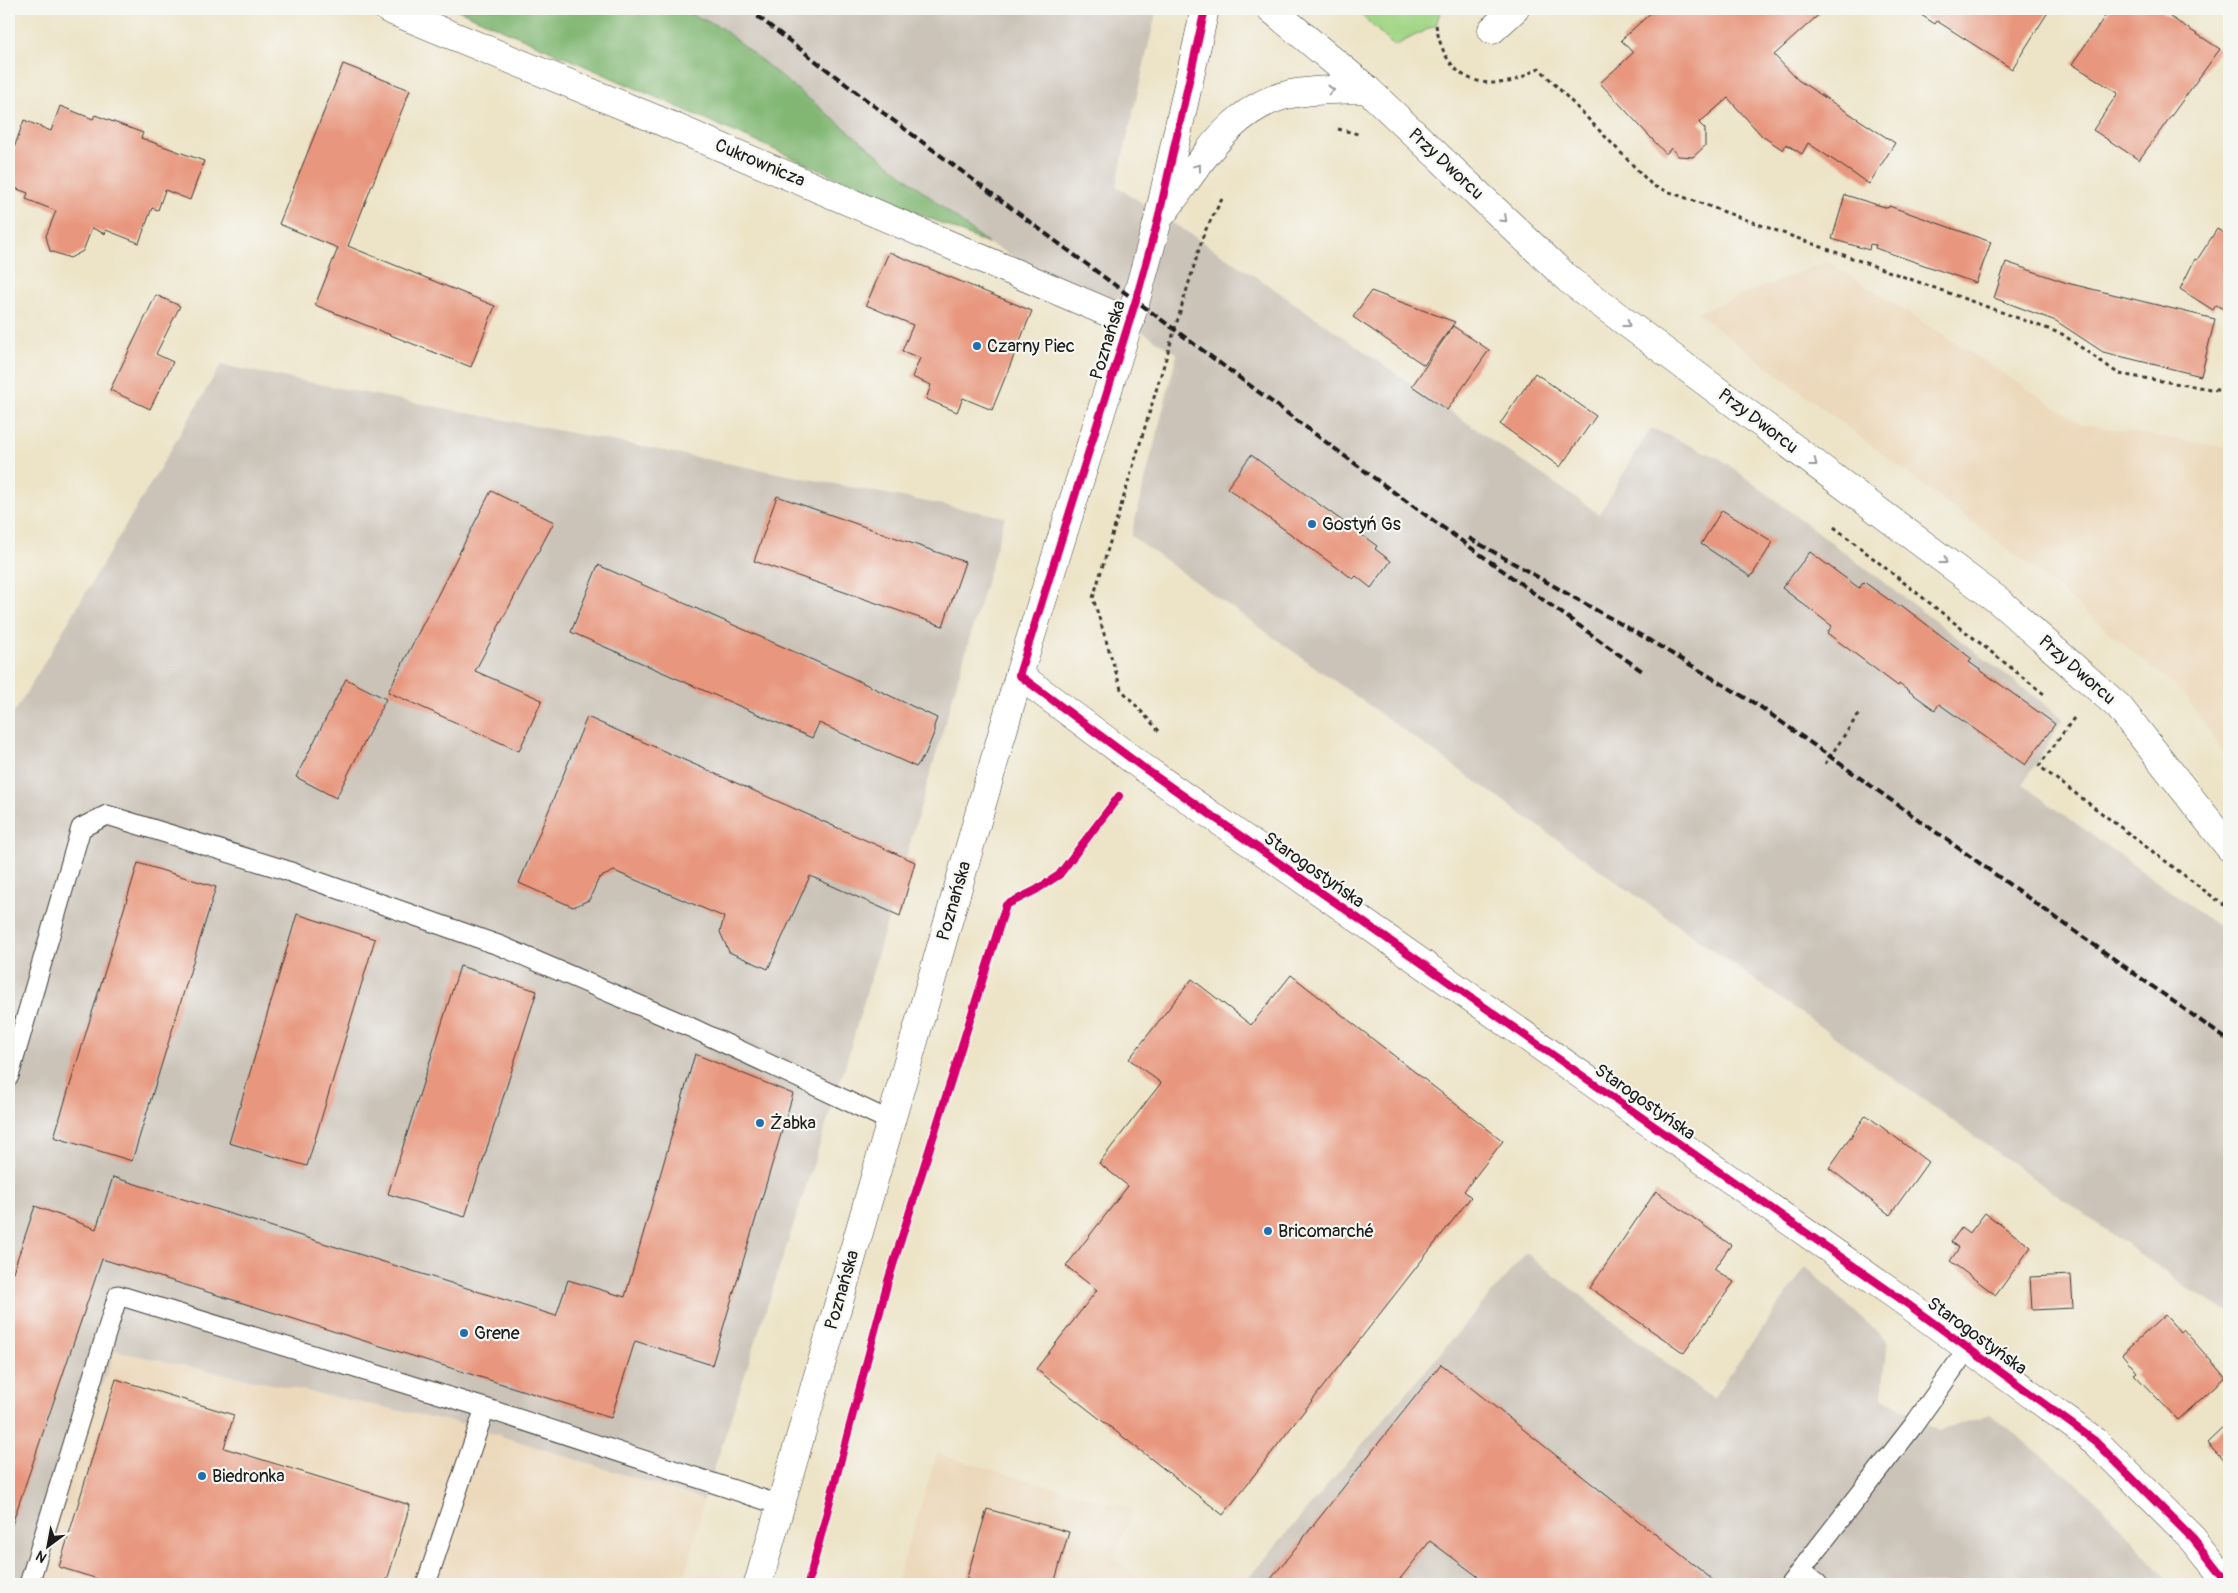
<svg xmlns="http://www.w3.org/2000/svg" width="2238" height="1593" viewBox="0 0 2238 1593" font-family="Pangolin,sans-serif">
	<style>
		.built { fill: #ecd8ba }
		.industrial { fill: #cbc3b8 }
		.green { fill: #a2d686; stroke: #5f7951 }
		.forest { fill: #81b773; stroke: #4e6a48 }
		.building { fill: #e8977e }
		.lines { fill: none; stroke-linecap: round; stroke-linejoin: round }
		.service-casing { stroke: #3b3a36; stroke-width: 21 }
		.minor-casing { stroke: #3b3a36; stroke-width: 29 }
		.tertiary-casing { stroke: #3b3a36; stroke-width: 29 }
		.path { stroke: #3b3a36; stroke-width: 3; stroke-dasharray: 4 4; stroke-linecap: butt }
		.service { stroke: #fff; stroke-width: 19 }
		.minor { stroke: #fff; stroke-width: 28 }
		.tertiary { stroke: #fff; stroke-width: 28 }
		.rail { stroke: #1c1c1c; stroke-width: 4; stroke-dasharray: 8 4; stroke-linecap: butt }
		.cycleway-casing { stroke: #f6f6f2; stroke-width: 11 }
		.cycleway { stroke: #d6006c; stroke-width: 8 }
		.oneway { stroke: #999 }
		.poi-dot { fill: #1f6fb2; stroke: #f6f6f2; stroke-width: 2 }
		.labels { text-anchor: middle; dominant-baseline: central; stroke-width: 4.5; stroke-linejoin: round; paint-order: stroke }
		.street-label { font-size: 18px; fill: #1c1c1c; stroke: #f6f6f2 }
		.poi-label { font-size: 18px; fill: #1c1c1c; stroke: #f6f6f2; text-anchor: start }
	</style>
	<rect width="100%" height="100%" fill="#f6f6f2"/>
	<filter id="ink" filterUnits="userSpaceOnUse"><feTurbulence type="fractalNoise" baseFrequency=".02" numOctaves="2"/><feDisplacementMap in="SourceGraphic" scale="10" xChannelSelector="R" yChannelSelector="G"/><feConvolveMatrix kernelMatrix="1 2 1 2 8 2 1 2 1" color-interpolation-filters="sRGB"/></filter>
	<filter id="wash" filterUnits="userSpaceOnUse"><feTurbulence type="fractalNoise" baseFrequency=".0096" numOctaves="4" result="noise"/><feDisplacementMap in="SourceGraphic" scale="20" xChannelSelector="R" yChannelSelector="G"/><feGaussianBlur stdDeviation="1.12" result="paint"/><feColorMatrix in="noise" values="0 0 0 0 0 0 0 0 0 0 0 0 0 0 0 0 0 1.4 0 .05"/><feComposite in="paint" operator="in"/></filter>
	<g filter="url(#wash)">
		<rect width="100%" height="100%" fill="#ede4c8"/>
		<!-- built -->
		<g class="built">
			<path d="M1827 261 2082 424 2229 448V761L2184 694 2035 570 1697 313Z"/>
			<path d="M115 1351 463 1424 704 1500 683 1584H26Z"/>
			<path d="M937 1454 1134 1510 1113 1557 1141 1581 1140 1584H896Z"/>
		</g>
		<!-- industrial -->
		<g class="industrial">
			<path d="M497 9H1078L1088 12 1090 9H1157L1116 186 1261 280 1599 514 1651 428 1721 459 2063 718 2023 785 2229 934V1312L2200 1297 1131 536 1177 354 1070 284 799 150Z"/>
			<path d="M221 365 1005 517 844 1070 704 1500 463 1424 115 1351 26 1584H9V714L13 715Z"/>
			<path d="M1526 1253 1712 1399 1806 1267 1888 1342 1882 1396 1938 1431 1990 1414 2095 1498 2170 1584H1243Z"/>
		</g>
		<!-- green -->
		<path class="green" d="M1355 9H1441L1436 25 1394 46Z"/>
		<!-- forest -->
		<path class="forest" d="M456 9H679L720 27 988 244Z"/>
		<g id="blocks">
			<!-- building -->
			<g class="building">
				<path d="M1655 9H1825L1774 55 1798 80 1895 143 1869 184 1808 143 1802 154 1786 144 1783 150 1762 136 1728 98 1699 123 1705 129V146L1693 157 1678 156 1671 148 1666 154 1600 83 1633 53 1621 40Z"/>
				<path d="M1912 9H2050L2012 69 1937 21 1935 24Z"/>
				<path d="M2110 9H2158L2220 49 2139 160 2093 130 2118 93 2072 64Z"/>
				<path d="M343 64 410 90 348 246 495 306 471 367 315 305 338 248 279 224Z"/>
				<path d="M60 106 93 119 95 115 143 133 141 138 204 161 190 200 165 190 158 210 152 208 139 243 106 230 105 234 92 228 83 251 70 258 50 251 46 236 56 211 26 199 28 193 9 186V162L24 120 51 131Z"/>
				<path d="M1845 195 1888 208 1889 206 1991 242 1976 283 1875 248 1876 245 1870 244 1869 250 1832 239Z"/>
				<path d="M2217 229 2229 236V312L2216 305 2213 310 2180 289 2195 259 2197 260Z"/>
				<path d="M889 252 1032 311 992 410 963 398 957 412 926 399 931 385 912 377 920 358 902 351 913 325 866 305Z"/>
				<path d="M2006 262 2067 283 2215 319 2201 376 2103 352 2056 321 1994 298Z"/>
				<path d="M1371 291 1455 322 1424 365 1353 317Z"/>
				<path d="M156 295 180 306 156 354 173 362 150 409 110 390Z"/>
				<path d="M1453 326 1489 350 1447 410 1412 386Z"/>
				<path d="M1535 373 1596 416 1560 467 1500 424Z"/>
				<path d="M1251 455 1377 546 1375 549 1391 561 1371 588 1356 576 1353 579 1227 488Z"/>
				<path d="M491 491 554 522 475 671 542 700 519 751 388 692Z"/>
				<path d="M777 496 965 562 943 626 754 561Z"/>
				<path d="M1722 510 1773 542 1751 577 1701 544Z"/>
				<path d="M1810 552 1859 588 1864 582 1899 607 1901 605 1972 659 1969 662 2055 724 2025 765 1939 704 1935 710 1899 684 1898 686 1827 633 1832 626 1782 588Z"/>
				<path d="M598 565 842 673 937 718 934 726V733L925 755 916 767 819 723 812 738 571 632Z"/>
				<path d="M346 679 386 699 336 798 296 777Z"/>
				<path d="M587 717 915 862 900 916 810 876 768 969 729 952 720 932 724 917 614 871 599 878 589 900 573 907 519 883Z"/>
				<path d="M138 863 216 887 132 1161 54 1137Z"/>
				<path d="M297 914 375 939 307 1166 229 1143Z"/>
				<path d="M460 966 537 991 465 1217 388 1194Z"/>
				<path d="M1291 975 1503 1141 1464 1191 1471 1197 1223 1515 1036 1369 1097 1290 1066 1266 1128 1186 1099 1163 1161 1083 1129 1059 1192 979 1251 1025Z"/>
				<path d="M695 1054 793 1094 712 1365 635 1341 611 1418 102 1259 9 1533V1284L35 1206 96 1229 113 1177 556 1316 568 1280 625 1297Z"/>
				<path d="M1866 1115 1928 1162 1890 1215 1829 1168Z"/>
				<path d="M1656 1191 1731 1245 1714 1269 1734 1282 1684 1353 1590 1288Z"/>
				<path d="M1985 1213 2031 1247 1996 1295 1950 1261 1959 1248 1951 1242 1961 1228 1969 1234Z"/>
				<path d="M2071 1275 2073 1308 2032 1310 2030 1277Z"/>
				<path d="M2165 1315 2180 1332 2183 1329 2225 1377 2178 1420 2134 1374 2137 1372 2122 1354Z"/>
				<path d="M1441 1364 1718 1584H1488L1430 1541 1396 1584H1267Z"/>
				<path d="M116 1379 234 1415 224 1448 410 1505 386 1584H114L59 1567Z"/>
				<path d="M2229 1422V1467L2207 1443Z"/>
				<path d="M987 1509 1069 1532 1054 1584H965Z"/>
			</g>
		</g>
	</g>
	<g filter="url(#ink)">
		<use href="#blocks" fill-opacity="0" stroke="#3b3a36" stroke-width="1"/>
		<g class="lines">
			<defs>
				<g id="service">
					<path d="M9 1076 81 828 107 815 282 869 501 946 690 1027 890 1121"/>
					<path d="M1801 1570 1818 1584"/>
					<path d="M29 1584 118 1295 485 1408"/>
					<path d="M426 1584 485 1408 780 1505"/>
					<path d="M1790 1584 1913 1426 1968 1348"/>
				</g>
				<g id="minor">
					<path d="M388 9 658 120 1130 322"/>
					<path d="M1492 30 1515 9"/>
				</g>
				<g id="tertiary">
					<path d="M1271 9 1367 89 1569 280 1999 601 2119 707 2229 847"/>
					<path d="M1163 213C1198 167 1230 106 1291 94 1316 89 1342 90 1367 89"/>
					<path d="M1019 675 1141 766 1902 1300 2095 1441 2193 1539 2229 1584"/>
					<path d="M758 1584 1019 675 1136 300 1158 220 1205 9"/>
				</g>
			</defs>
			<!-- service casing -->
			<use href="#service" class="service-casing"/>
			<!-- minor casing -->
			<use href="#minor" class="minor-casing"/>
			<!-- tertiary casing -->
			<use href="#tertiary" class="tertiary-casing"/>
			<!-- path -->
			<g class="path">
				<path d="M1436 25C1443 66 1464 88 1508 82 1518 81 1530 72 1539 68L1653 186 2062 334 2119 374 2229 392"/>
				<path d="M1338 129 1358 134"/>
				<path d="M1834 527 2044 694"/>
				<path d="M2074 718 2039 766 2229 909"/>
				<path d="M1159 731 1121 689 1093 598 1204 233 1222 199"/>
				<path d="M1825 764 1860 712"/>
			</g>
			<!-- service -->
			<use href="#service" class="service"/>
			<!-- minor -->
			<use href="#minor" class="minor"/>
			<!-- tertiary -->
			<use href="#tertiary" class="tertiary"/>
			<!-- rail -->
			<g class="rail">
				<path d="M748 9 882 112 1377 480 1642 671"/>
				<path d="M1469 538 1649 640 1759 706 2229 1041"/>
			</g>
			<defs>
				<g id="cycleway">
					<path d="M1205 9 1158 220 1136 300 1019 675 1141 766 1902 1300 2095 1441 2193 1539 2229 1584"/>
					<path d="M808 1584 888 1281 1006 905 1036 890 1059 875 1119 796"/>
				</g>
			</defs>
			<!-- cycleway casing -->
			<use href="#cycleway" class="cycleway-casing"/>
			<!-- cycleway -->
			<use href="#cycleway" class="cycleway"/>
		</g>
		<!-- one-way arrows -->
		<defs><path id="oneway-chevron" d="M-2-3.5L2.5 0L-2 3.5" fill="none" stroke-width="1.6" stroke-linecap="round" stroke-linejoin="round" transform="scale(1.25)"/></defs>
		<g class="oneway">
			<use href="#oneway-chevron" transform="translate(1331 90) rotate(-1)"/>
			<use href="#oneway-chevron" transform="translate(1198 167) rotate(-53)"/>
			<use href="#oneway-chevron" transform="translate(1504 219) rotate(43)"/>
			<use href="#oneway-chevron" transform="translate(1627 324) rotate(37)"/>
			<use href="#oneway-chevron" transform="translate(1814 463) rotate(37)"/>
			<use href="#oneway-chevron" transform="translate(1944 561) rotate(37)"/>
		</g>
	</g>
	<!-- markers -->
	<g class="poi-dot">
		<circle cx="977" cy="346" r="5"/>
		<circle cx="1312" cy="524" r="5"/>
		<circle cx="760" cy="1123" r="5"/>
		<circle cx="1268" cy="1231" r="5"/>
		<circle cx="464" cy="1333" r="5"/>
		<circle cx="202" cy="1476" r="5"/>
	</g>
	<g class="labels">
		<!-- street labels -->
		<g class="street-label">
			<text transform="translate(760 163) rotate(23)">Cukrownicza</text>
			<text transform="translate(1446 164) rotate(43)">Przy Dworcu</text>
			<text transform="translate(1108 340) rotate(-73)">Poznańska</text>
			<text transform="translate(1758 421) rotate(37)">Przy Dworcu</text>
			<text transform="translate(2077 670) rotate(41)">Przy Dworcu</text>
			<text transform="translate(1314 870) rotate(35)">Starogostyńska</text>
			<text transform="translate(954 901) rotate(-74)">Poznańska</text>
			<text transform="translate(1645 1102) rotate(35)">Starogostyńska</text>
			<text transform="translate(842 1290) rotate(-74)">Poznańska</text>
			<text transform="translate(1977 1336) rotate(36)">Starogostyńska</text>
		</g>
		<!-- poi labels -->
		<g class="poi-label">
			<text x="987" y="346">Czarny Piec</text>
			<text x="1322" y="524">Gostyń Gs</text>
			<text x="770" y="1123">Żabka</text>
			<text x="1278" y="1231">Bricomarché</text>
			<text x="474" y="1333">Grene</text>
			<text x="212" y="1476">Biedronka</text>
		</g>
	</g>
	<!-- margin -->
	<rect width="2238" height="1593" fill="none" stroke="#f6f6f2" stroke-width="30"/>
	<!-- north arrow -->
	<g transform="translate(48 1546) rotate(212)" stroke="#f6f6f2" stroke-width="4" paint-order="stroke">
	<path d="M0-4L9 19L0 12L-9 19Z" fill="#1c1c1c"/>
	<text y="-8" font-size="14" font-weight="bold" text-anchor="middle" fill="#1c1c1c">N</text>
	</g>
</svg>
